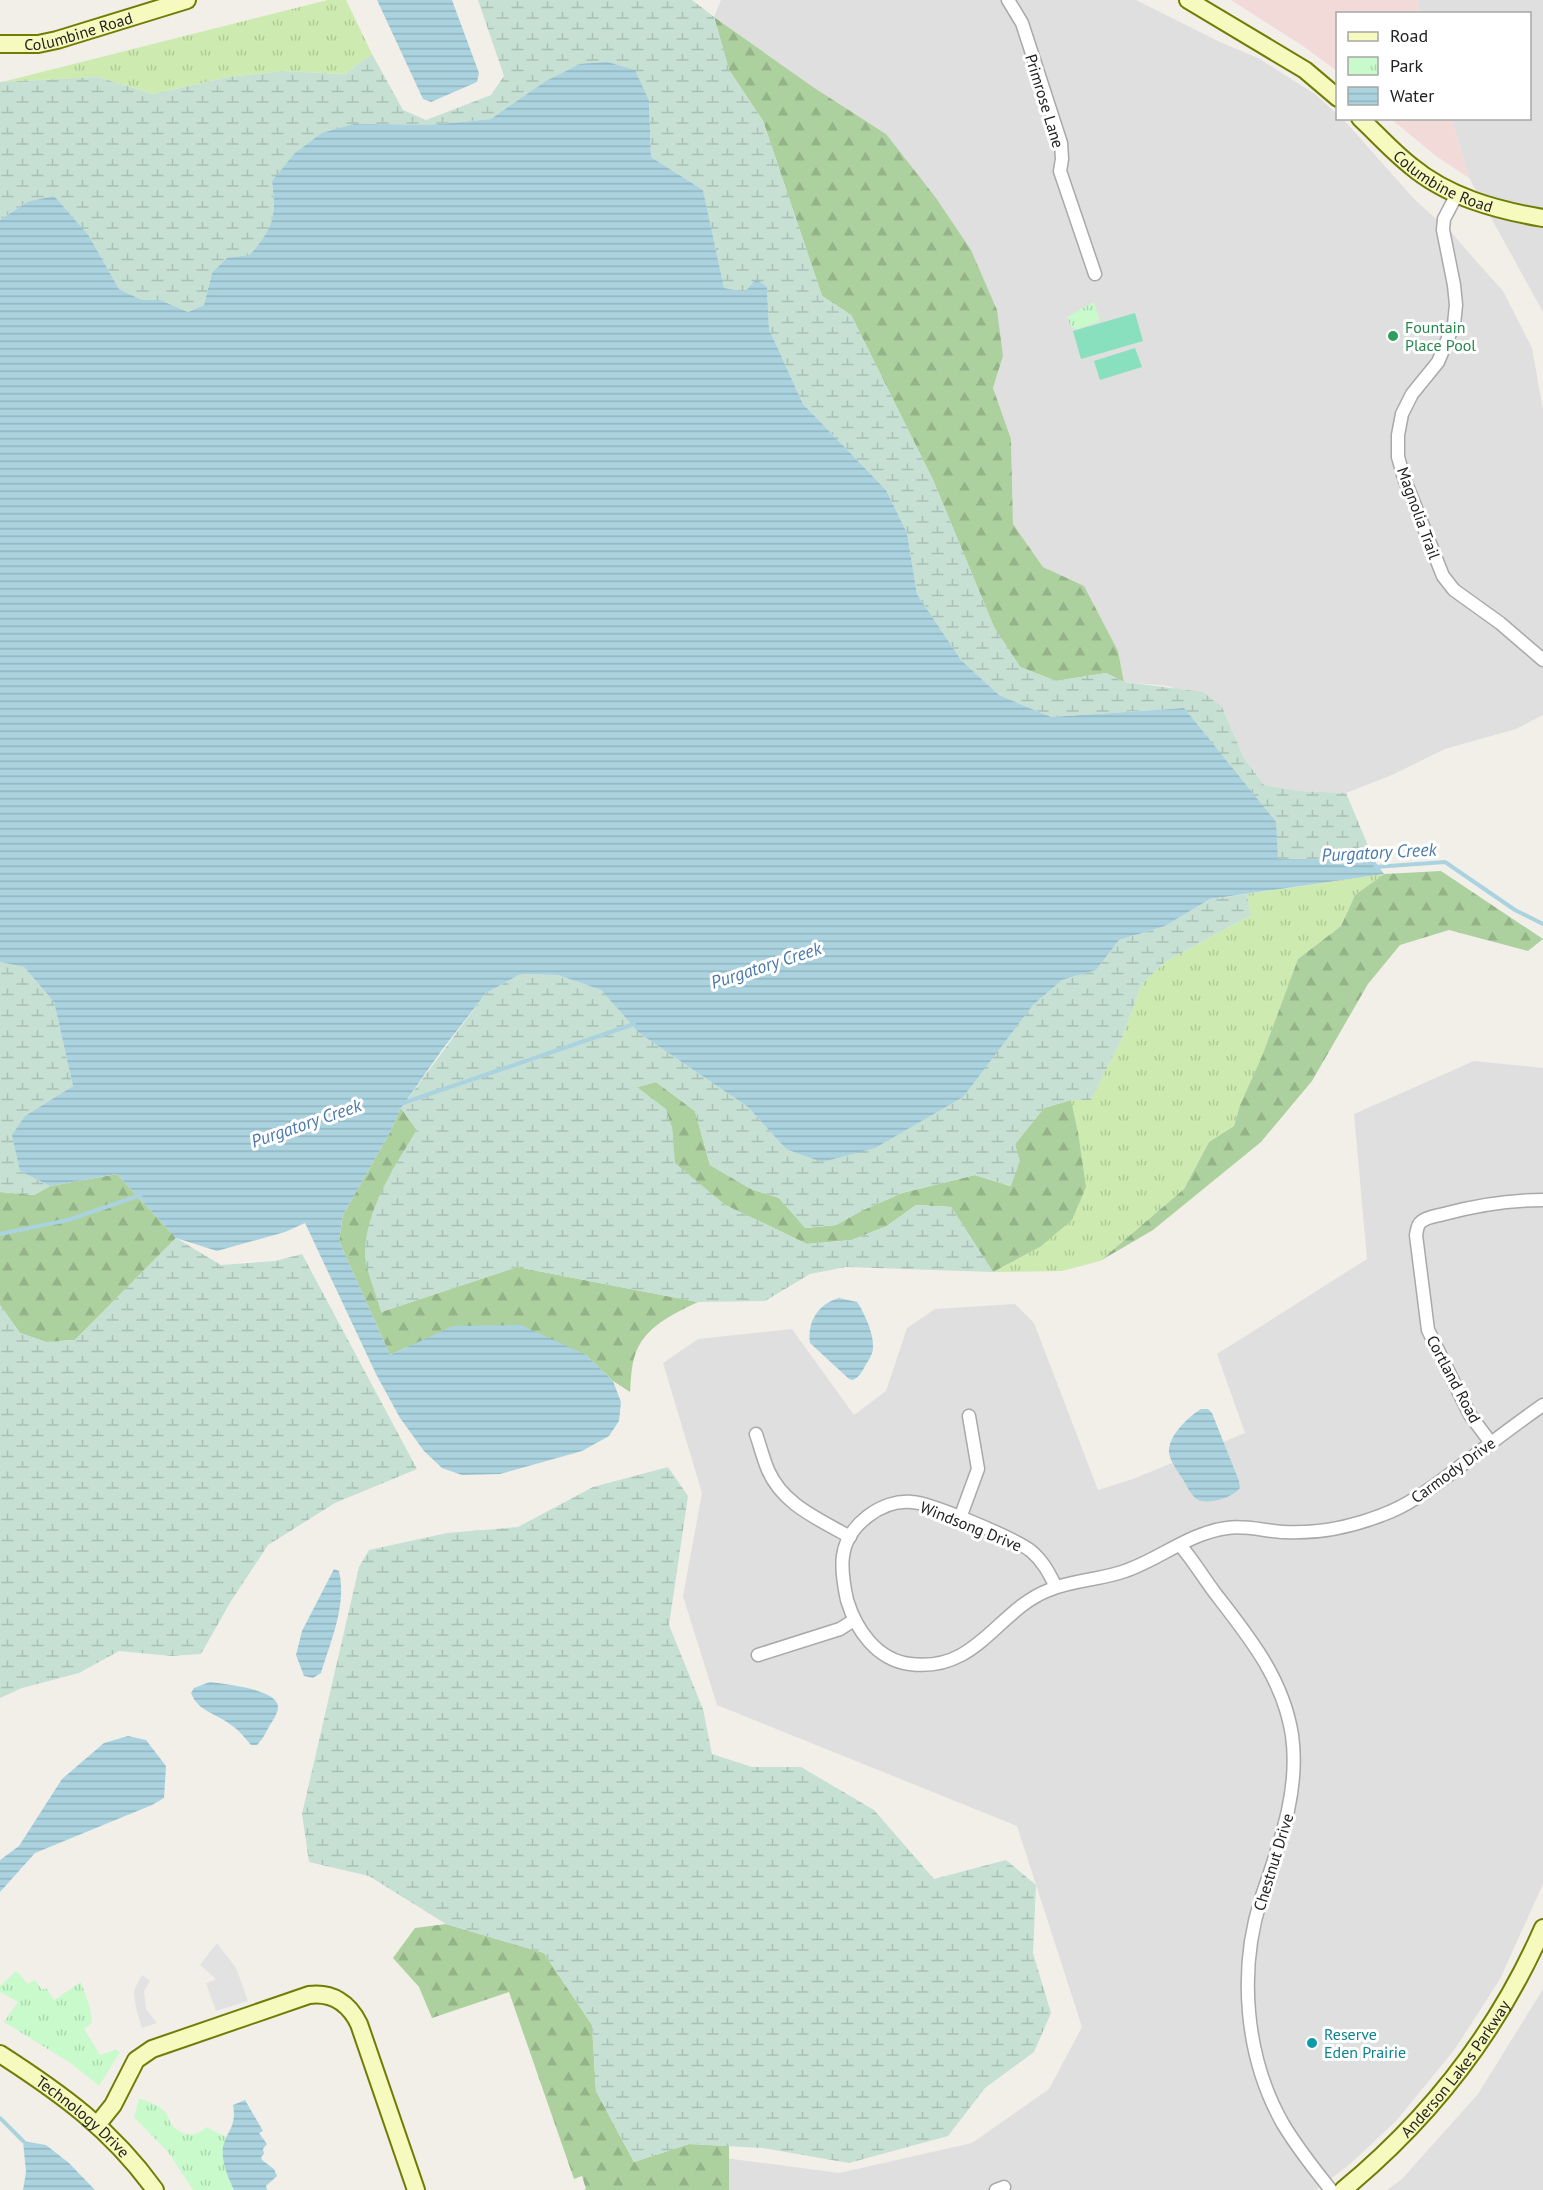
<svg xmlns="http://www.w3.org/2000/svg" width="1543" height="2190" viewBox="0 0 1543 2190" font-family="'PT Sans',sans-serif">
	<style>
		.residential { fill: #e0dfdf }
		.commercial { fill: #f2dad9 }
		.grass { fill: url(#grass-tufts) }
		.forest { fill: url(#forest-firs) }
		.wetland { fill: url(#wetland-marsh) }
		.park { fill: url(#park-tufts) }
		.pitch { fill: #88e0be }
		.parking { fill: #e2e2e2 }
		.water { fill: url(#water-rules) }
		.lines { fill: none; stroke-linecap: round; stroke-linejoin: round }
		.stream { stroke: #aad3df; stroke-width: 4 }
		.street-casing { stroke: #a9a9a9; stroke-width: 15 }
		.secondary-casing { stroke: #707d05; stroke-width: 20 }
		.street { stroke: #fff; stroke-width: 12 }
		.secondary { stroke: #f7fabf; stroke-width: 16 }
		.leisure-dot { fill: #2e9e5b; stroke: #fff; stroke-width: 2 }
		.culture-dot { fill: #0f9aa8; stroke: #fff; stroke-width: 2 }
		.labels { text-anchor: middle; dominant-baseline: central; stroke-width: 6; stroke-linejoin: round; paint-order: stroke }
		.street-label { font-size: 16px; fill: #222; stroke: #fff }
		.leisure-label { font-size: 16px; fill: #27864d; stroke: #fff; text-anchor: start }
		.culture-label { font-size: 16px; fill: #0d838f; stroke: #fff; text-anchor: start }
		.water-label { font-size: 18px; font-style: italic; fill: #4a7aab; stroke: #fff }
	</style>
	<defs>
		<pattern id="grass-tufts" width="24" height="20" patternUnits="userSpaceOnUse" patternTransform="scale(1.5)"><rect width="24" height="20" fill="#cdebb0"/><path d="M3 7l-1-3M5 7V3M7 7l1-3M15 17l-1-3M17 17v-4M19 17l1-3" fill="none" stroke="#b0c997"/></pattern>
		<pattern id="forest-firs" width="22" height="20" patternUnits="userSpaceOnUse" patternTransform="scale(1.5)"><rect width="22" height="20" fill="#add19e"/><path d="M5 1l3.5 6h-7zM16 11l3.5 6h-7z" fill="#95b388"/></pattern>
		<pattern id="wetland-marsh" width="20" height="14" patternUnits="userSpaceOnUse" patternTransform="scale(1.5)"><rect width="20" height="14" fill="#c6e0d4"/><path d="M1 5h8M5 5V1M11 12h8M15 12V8" fill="none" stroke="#aac0b6"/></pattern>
		<pattern id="park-tufts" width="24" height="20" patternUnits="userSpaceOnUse" patternTransform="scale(1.5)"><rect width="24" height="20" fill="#c8facc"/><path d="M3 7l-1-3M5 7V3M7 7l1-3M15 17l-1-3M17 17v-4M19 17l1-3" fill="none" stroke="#acd6af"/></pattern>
		<pattern id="water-rules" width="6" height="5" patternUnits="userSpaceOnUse" patternTransform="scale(1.5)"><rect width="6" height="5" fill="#aad3df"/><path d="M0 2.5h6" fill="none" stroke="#92b5bf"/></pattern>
	</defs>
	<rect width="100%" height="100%" fill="#f2efe9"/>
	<!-- residential -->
	<g class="residential">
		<path d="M721 0H1136L1220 42 1258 58 1315 94 1337 114 1338 118 1343 119 1415 200 1451 232 1476 261 1503 291 1532 348 1543 410V715L1516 729 1445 749 1392 775 1346 793 1298 791 1264 785 1244 758 1222 707 1168 686 1124 682 1118 651 1084 587 1043 567 1013 524 1011 439 993 388 1003 356 886 134 813 87 714 17Z"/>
		<path d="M1417 0H1543V312L1469 178 1452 119 1530 118V14L1421 13Z"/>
		<path d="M1474 1061 1543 1068V1884L1500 1979 1455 2049 1396 2121 1350 2164 1316 2190H723L725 2158 839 2173 972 2143 1049 2089 1082 2027 1017 1826 717 1705 683 1596 702 1493 663 1363 698 1339 792 1329 854 1415 886 1391 907 1328 935 1309 1015 1304 1034 1323 1098 1490 1133 1479 1245 1433 1217 1354 1367 1259 1354 1114Z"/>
		<path d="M1543 1989V2190H1387L1402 2179 1478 2094Z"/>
	</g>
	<!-- commercial -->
	<g class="commercial">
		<path d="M1231 0H1417L1421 13 1338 14 1337 71 1303 46Z"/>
		<path d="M1391 119H1452L1469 178 1436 156Z"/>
	</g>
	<!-- grass -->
	<g class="grass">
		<path d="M328 0H346L372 54 345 74 283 71 228 77 153 94 98 77 2 82Z"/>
		<path d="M1384 874 1355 895 1341 926 1298 959 1262 1056 1240 1105 1234 1126 1209 1142 1184 1189 1100 1261 1062 1271 993 1272 1040 1247 1078 1132 1071 1100 1091 1099 1122 1038 1142 984 1165 962 1251 915 1247 894Z"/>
	</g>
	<!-- forest -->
	<g class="forest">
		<path d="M714 17 813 87 886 134 936 198 971 250 997 310 1003 356 993 388 1011 439 1013 524 1043 567 1084 586 1118 651 1124 682 1106 673 1056 681 1020 667 994 627 933 480 851 315 822 296 763 121 729 70Z"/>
		<path d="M1441 871 1543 939 1528 951 1449 930 1400 945 1368 984 1312 1081 1261 1142 1153 1230 1100 1261 1184 1189 1209 1142 1234 1126 1240 1105 1262 1056 1298 959 1341 926 1355 895 1384 874Z"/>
		<path d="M656 1082 695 1111 710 1165 751 1189 779 1198 806 1228 836 1225 861 1211 902 1193 975 1175 1010 1186 1019 1161 1015 1144 1044 1108 1071 1100 1078 1132 1086 1187 1072 1220 1040 1247 993 1272 951 1207 916 1205 887 1226 852 1240 807 1244 725 1205 674 1163 672 1127 637 1087Z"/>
		<path d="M401 1108 417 1130 392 1171 381 1312 517 1267 698 1302C673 1314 644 1327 635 1355 631 1366 631 1381 630 1392L613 1381 586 1355 407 1347 390 1355 339 1241 343 1215 389 1134Z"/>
		<path d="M117 1174 176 1238 75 1340 46 1342 20 1333 0 1305V1192L34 1195 50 1186Z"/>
		<path d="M446 1924 544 1953 592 2025 596 2091 634 2162 689 2144 729 2146V2190H584L586 2189 582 2176 574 2179 509 1992 432 2018 419 1987 393 1958 415 1928Z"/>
	</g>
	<!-- wetland -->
	<g class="wetland">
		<path d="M478 0H692L714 17 729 70 763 121 822 296 851 315 933 480 994 627 1020 667 1056 681 1106 673 1124 682 1203 692 1222 707 1244 758 1264 785 1298 791 1346 793 1374 860 1278 859 1184 708 1051 717 999 695 961 660 917 594 907 533 886 490 803 404 769 329 767 287 745 292 724 289 703 190 651 157 649 101 518 102 491 119 430 125 354 124 272 181C275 210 276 234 251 255 241 263 224 267 212 273L204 305 188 312 160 300H142L119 289 89 236 27 202 0 220V82L98 77 153 94 228 77 283 71 345 74 372 54 403 110 426 120 491 95 504 76Z"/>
		<path d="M1247 894 1251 915 1165 962 1142 984 1122 1038 1091 1100H1071L1044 1108 1015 1144 1020 1161 1011 1186 975 1175 902 1193 861 1211 836 1225 805 1228 779 1198 751 1189 710 1165 695 1111 656 1082 637 1087 666 1109 672 1127 675 1163 725 1205 807 1244 852 1240 887 1226 916 1205 951 1207 993 1272 846 1267 810 1274 765 1301 698 1302 517 1267 381 1312C377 1297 365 1268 365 1254 365 1210 395 1166 417 1130L401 1108 486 993 521 974 558 975 601 990 639 1033 748 1107 786 1149 962 1097 1033 1005 1062 980 1096 970 1119 940 1165 926 1210 899Z"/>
		<path d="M0 962 24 967 54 1002 73 1086 25 1116 20 1171 50 1186 34 1195 0 1192Z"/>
		<path d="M176 1238 221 1265 275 1261 302 1254 417 1469 335 1503 268 1545 231 1601 201 1654 171 1656 119 1651 79 1673 22 1688 0 1698V1305L20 1333 46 1342 75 1340Z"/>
		<path d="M668 1467 688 1496 669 1625 703 1709 712 1754 752 1767H801L874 1810 934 1879 1006 1860 1036 1885 1033 1953 1051 2013 1034 2052 985 2088 948 2136 849 2163 763 2148 689 2144 634 2162 596 2091 592 2025 544 1953 446 1924 369 1876 309 1862 302 1814 359 1567 369 1550 447 1533 518 1527 593 1487Z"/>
	</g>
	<!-- park -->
	<g class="park">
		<path d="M1094 302 1100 321 1077 329 1071 327 1067 317Z"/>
		<path d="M16 1971 28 1984 35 1980 42 1990 46 1988 54 2000 81 1982 90 2008 92 2023 84 2029 100 2055 115 2050 120 2052 99 2086 72 2064 4 2022 18 2002 0 1992V1986Z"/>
		<path d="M139 2099C147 2100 160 2106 165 2112 168 2115 169 2121 172 2125 181 2136 196 2138 206 2127L228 2138C220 2154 226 2175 234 2190H193L168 2152 134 2117Z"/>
	</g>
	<!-- pitch -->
	<g class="pitch">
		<path d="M1135 313 1143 341 1081 359 1073 331Z"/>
		<path d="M1135 348 1142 367 1100 380 1094 361Z"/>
	</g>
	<!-- parking -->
	<g class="parking">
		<path d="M217 1943 236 1968 248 2001 216 2011 206 1983 215 1980V1978L200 1965Z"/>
		<path d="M142 1975 150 1981 144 1991 146 2009 157 2023 142 2028 136 2008 134 1994 135 1988Z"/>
	</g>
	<!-- water -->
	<g class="water">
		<path d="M377 0H452L479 73 477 82 431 102 423 99Z"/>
		<path d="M607 62 635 70 649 101 651 157 703 190 724 288 745 292 756 279 767 287 769 329 803 404 886 490 907 533 917 594 961 660 999 695 1051 717 1184 708 1276 822 1278 859 1374 860 1384 874 1210 899 1165 926 1119 940 1096 970 1062 980 1033 1005 963 1097 875 1148 822 1162 786 1149 748 1107 639 1033 601 990 558 975 521 974 486 993 442 1050 401 1108 389 1134 343 1215 339 1241 390 1355 453 1326 521 1325 586 1355 613 1381 621 1402 619 1421 609 1436 582 1451 500 1474 462 1475 442 1468 424 1451 400 1418 376 1374 305 1223 285 1232 217 1251 176 1238 117 1174 50 1186 20 1171 12 1135 25 1116 73 1086 54 1002 24 967 0 962V220L27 202 54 196 89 236 119 289 142 300H160L188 312 204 305 212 273 227 258 250 255C274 227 276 218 272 181L295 153 322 133 354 124 430 125 491 119 546 81 580 64Z"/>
		<path d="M839 1298 857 1302C865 1314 874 1334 873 1348 873 1354 868 1361 865 1366 862 1372 859 1377 853 1380L849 1379 810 1343C807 1322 818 1304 839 1298Z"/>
		<path d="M1201 1409H1208L1212 1413 1239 1481 1240 1488C1233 1497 1213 1503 1202 1501 1193 1500 1188 1488 1184 1481 1179 1473 1170 1462 1169 1452 1168 1436 1188 1417 1201 1409Z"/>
		<path d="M334 1569 339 1571C347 1605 331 1640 321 1673L313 1678 304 1676 296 1655 302 1631Z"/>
		<path d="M210 1682C224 1684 278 1689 278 1707 278 1713 273 1720 270 1725 266 1732 263 1739 257 1745H251C245 1738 239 1730 231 1725 218 1714 198 1712 191 1693L194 1688Z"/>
		<path d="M128 1736 146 1740 166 1766 164 1798 152 1805 35 1853 0 1892V1860L19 1846 62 1779 104 1743Z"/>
		<path d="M245 2100 263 2131 259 2133 267 2144 263 2149 264 2154 261 2157 262 2160 274 2169 277 2176 266 2186 267 2190H234C228 2178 221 2161 223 2147 227 2130 237 2127 233 2105Z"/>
		<path d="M23 2141 46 2145 69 2163 95 2190H23L26 2172Z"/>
	</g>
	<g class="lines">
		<!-- stream -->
		<g class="stream">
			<path d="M1375 867 1445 862 1515 910 1543 924"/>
			<path d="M403 1103 634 1024"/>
			<path d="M0 1234 68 1220 141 1195"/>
			<path d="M0 2118 23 2141"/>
		</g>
		<defs>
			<g id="street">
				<path d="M1008 0 1022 23 1061 143 1062 159 1060 171 1095 274"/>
				<path d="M1457 194 1444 219 1443 230 1454 285 1456 305 1454 324 1438 362 1412 394 1402 414 1398 435V457L1404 478 1443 576 1454 590 1500 623 1543 660"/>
				<path d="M756 1434C760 1446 763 1458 768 1470 783 1505 819 1519 850 1537"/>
				<path d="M1491 1443 1470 1415 1428 1330 1416 1235C1417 1231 1417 1225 1421 1222 1426 1217 1437 1216 1444 1214 1477 1205 1508 1200 1543 1200"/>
				<path d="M960 1518 978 1469 969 1416"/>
				<path d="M1180 1545C1193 1560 1203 1577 1215 1593 1249 1637 1283 1678 1292 1735 1300 1792 1279 1845 1261 1899 1238 1971 1245 2057 1283 2124 1297 2147 1314 2169 1331 2190"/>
				<path d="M1056 1587C1049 1573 1043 1561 1031 1551 1016 1539 931 1503 912 1502 882 1499 847 1525 843 1556 841 1570 844 1586 847 1600 856 1630 877 1660 910 1664 977 1673 997 1610 1049 1590 1073 1580 1100 1580 1125 1571 1160 1559 1189 1533 1227 1528 1245 1525 1265 1531 1283 1532 1316 1534 1351 1527 1382 1515 1410 1505 1434 1486 1458 1468 1486 1447 1514 1425 1543 1405"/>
				<path d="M758 1655 840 1629 854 1620"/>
				<path d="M996 2190 1004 2187"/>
			</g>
			<g id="secondary">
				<path d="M1188 0 1305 70 1338 98"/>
				<path id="s1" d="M0 44H38L57 40 187 0"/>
				<path id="s2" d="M1360 118C1377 134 1393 152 1411 166 1448 197 1496 210 1543 218"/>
				<path id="s3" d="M0 2054C62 2094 112 2130 155 2190"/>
				<path d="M97 2125 113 2105 136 2060 152 2049 309 1995C332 1992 349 2003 359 2024L416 2190"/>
				<path id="s4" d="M1343 2190C1429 2119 1498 2031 1543 1928"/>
			</g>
		</defs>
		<!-- street casing -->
		<use href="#street" class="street-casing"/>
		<!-- secondary casing -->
		<use href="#secondary" class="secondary-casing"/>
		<!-- street -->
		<use href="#street" class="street"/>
		<!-- secondary -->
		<use href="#secondary" class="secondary"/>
	</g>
	<!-- markers -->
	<circle class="leisure-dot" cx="1393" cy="336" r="6"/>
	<circle class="culture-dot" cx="1312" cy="2043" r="6"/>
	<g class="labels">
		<!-- street labels -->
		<g class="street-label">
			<text stroke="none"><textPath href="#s1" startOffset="80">Columbine Road</textPath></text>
			<text transform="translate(1045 101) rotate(73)">Primrose Lane</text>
			<text stroke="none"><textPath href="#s2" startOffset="106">Columbine Road</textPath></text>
			<text transform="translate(1419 513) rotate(70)">Magnolia Trail</text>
			<text transform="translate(1454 1379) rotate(62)">Cortland Road</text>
			<text transform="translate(1453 1470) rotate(-36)">Carmody Drive</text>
			<text transform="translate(971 1526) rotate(22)">Windsong Drive</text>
			<text transform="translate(1273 1862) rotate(-73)">Chestnut Drive</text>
			<text stroke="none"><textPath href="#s4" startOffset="166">Anderson Lakes Parkway</textPath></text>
			<text stroke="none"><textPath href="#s3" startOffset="104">Technology Drive</textPath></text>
		</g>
		<!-- leisure labels -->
		<g class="leisure-label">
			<text x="1405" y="327">Fountain<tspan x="1405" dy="18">Place Pool</tspan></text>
		</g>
		<!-- culture labels -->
		<g class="culture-label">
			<text x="1324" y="2034">Reserve<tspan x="1324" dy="18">Eden Prairie</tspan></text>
		</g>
		<!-- water labels -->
		<g class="water-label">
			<text transform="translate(1379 852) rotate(-3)">Purgatory Creek</text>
			<text transform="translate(766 965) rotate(-18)">Purgatory Creek</text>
			<text transform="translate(306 1123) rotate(-19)">Purgatory Creek</text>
		</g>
	</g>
	<!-- legend -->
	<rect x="1336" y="12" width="195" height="108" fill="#ffffff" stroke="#a7a7a7" stroke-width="1.5"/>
	<rect x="1348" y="32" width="30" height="9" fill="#f7fabf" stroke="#a7a7a7" stroke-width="1.5"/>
	<text x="1390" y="42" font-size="18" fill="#222222">Road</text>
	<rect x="1348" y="57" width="30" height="18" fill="url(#park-tufts)" stroke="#a7a7a7" stroke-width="1.5"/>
	<text x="1390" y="72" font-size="18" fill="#222222">Park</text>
	<rect x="1348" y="87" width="30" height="18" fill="url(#water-rules)" stroke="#a7a7a7" stroke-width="1.5"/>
	<text x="1390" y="102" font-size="18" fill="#222222">Water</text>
</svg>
